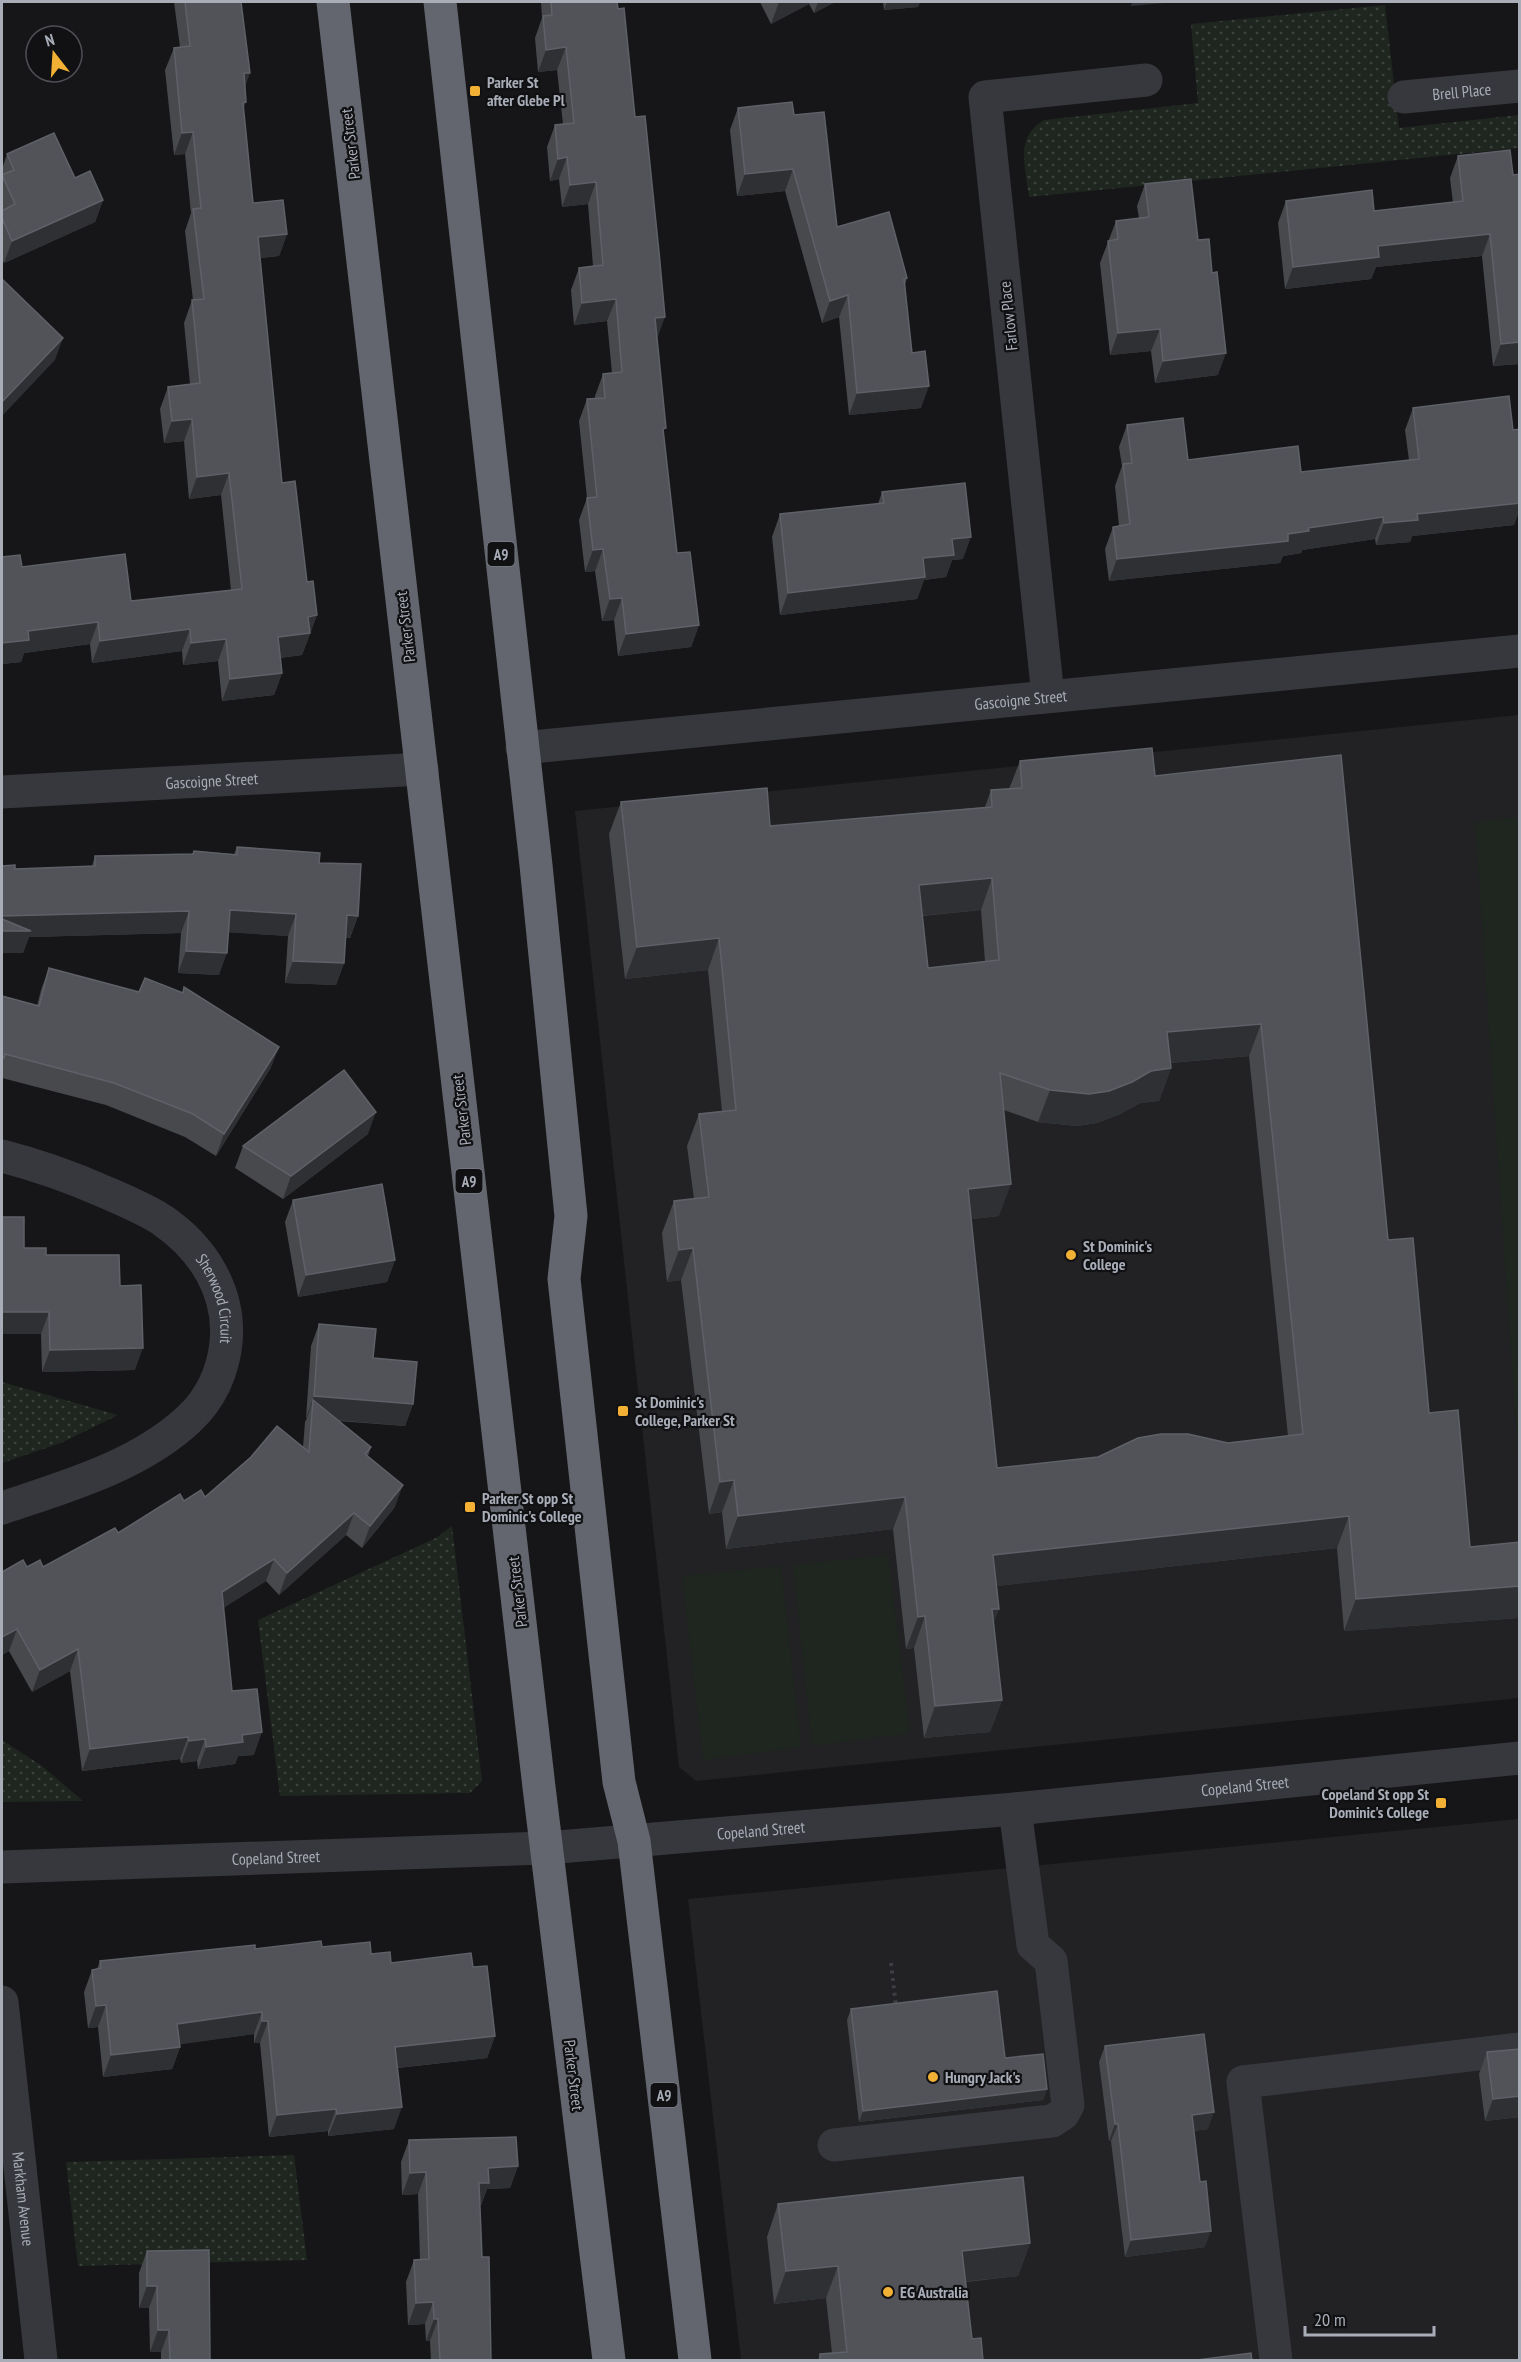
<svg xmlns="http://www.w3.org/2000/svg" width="1521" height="2362" viewBox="0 0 1521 2362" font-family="'PT Sans Narrow',sans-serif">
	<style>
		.built { fill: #222225 }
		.grass { fill: url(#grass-dots) }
		.pitch { fill: #1e261f }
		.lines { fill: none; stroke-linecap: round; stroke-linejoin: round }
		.path { stroke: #3d3f44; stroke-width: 4; stroke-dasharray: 3 4.5; stroke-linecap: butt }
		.minor { stroke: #37383d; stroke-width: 33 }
		.highway { stroke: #63666e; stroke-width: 33 }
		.wall { fill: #47494d; fill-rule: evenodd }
		.shaded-wall { fill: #2f3033 }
		.building { fill: #525359; stroke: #5f6168; stroke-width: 1.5; fill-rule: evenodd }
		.poi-dot { fill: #f2b134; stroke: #111113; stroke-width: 2 }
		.labels { text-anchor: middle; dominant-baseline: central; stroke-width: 4.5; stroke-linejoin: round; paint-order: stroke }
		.shield { fill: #111113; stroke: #7b7e86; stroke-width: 1.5 }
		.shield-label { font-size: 15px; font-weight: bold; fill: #a8adb8 }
		.poi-label { font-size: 16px; font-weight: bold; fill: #a8adb8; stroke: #111113; text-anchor: start }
		.street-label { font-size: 16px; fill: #a8adb8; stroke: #111113 }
	</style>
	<defs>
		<pattern id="grass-dots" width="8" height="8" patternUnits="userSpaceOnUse" patternTransform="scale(1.5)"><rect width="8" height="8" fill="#1e261f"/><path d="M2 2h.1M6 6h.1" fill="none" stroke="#3c433d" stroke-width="1.8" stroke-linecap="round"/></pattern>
	</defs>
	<rect width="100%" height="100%" fill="#161618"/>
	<!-- built -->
	<g class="built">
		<path d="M1519 715V1698L696 1781 679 1767 575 811Z"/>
		<path d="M1519 1819V2360H741L688 1899Z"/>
	</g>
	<!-- grass -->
	<g class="grass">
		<path d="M1385 5 1399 128 1519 115V148L1029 197C1026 169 1014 137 1044 120L1198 103 1191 24Z"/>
		<path d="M2 1382 118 1415 61 1443 2 1463Z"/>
		<path d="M452 1526 482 1781 470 1793 280 1796 258 1620 436 1538Z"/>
		<path d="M2 1740 42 1766 83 1801 2 1802Z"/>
		<path d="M294 2155 307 2260 78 2266 66 2162Z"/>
	</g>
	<!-- pitch -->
	<g class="pitch">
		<path d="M1519 817H1520L1519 1471 1475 822Z"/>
		<path d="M888 1555 910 1733 812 1746 793 1565Z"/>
		<path d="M781 1566 801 1747 703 1760 682 1576Z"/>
	</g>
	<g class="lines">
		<!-- path -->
		<path class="path" d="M891 1963 896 2007"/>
		<!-- minor -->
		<g class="minor">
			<path id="s1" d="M1404 97 1520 86"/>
			<path d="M1048 696 985 97 1146 80"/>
			<path id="s2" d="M522 748 1520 651"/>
			<path id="s3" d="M2 792 422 769"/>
			<path id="s4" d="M2 1156C37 1165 71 1177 105 1192 123 1200 145 1209 162 1220 203 1248 231 1292 226 1343 223 1371 211 1399 189 1419 139 1466 65 1487 2 1508"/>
			<path id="s5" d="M2 1867 546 1848 1015 1809 1520 1758"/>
			<path id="s6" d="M2 2002 41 2360"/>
			<path d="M834 2145 1052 2121 1063 2114 1068 2105 1051 1961 1033 1945 1015 1809"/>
			<path d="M1276 2360 1243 2082 1520 2049"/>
		</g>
		<!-- highway -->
		<g class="highway">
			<path d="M333 2 539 1787 609 2360"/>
			<path d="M440 2 536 865 571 1216 564 1279 619 1782 634 1841 695 2360"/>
		</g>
	</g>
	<!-- wall -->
	<g class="wall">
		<path d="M174 2H241L245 87 243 111 253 203 287 234 279 256 260 258 282 483 307 582 317 615 302 655 280 658 282 673 274 695 222 701 218 661 183 665 182 651 92 663 90 644 24 653 21 662 2 664V557L22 567 131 601 231 590 221 495 189 499 184 441 164 443 160 409 168 387 190 384 184 323 192 300H193L185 231 191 213 185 154 174 155 165 70 174 48 180 47Z"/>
		<path d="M541 2H617L657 339 664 436 677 553 699 625 691 647 618 656 614 620 602 621 595 571 585 572 579 520 587 498 579 421 587 399H595V396L603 374 612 373 607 321 574 325 571 290 579 268 593 266 588 204 562 207 559 179 550 181 547 147 555 125 563 124 557 70 538 72 535 38 542 18Z"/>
		<path d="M760 2H835L814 13 809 4 771 24Z"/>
		<path d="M883 2H920L918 7 884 10Z"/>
		<path d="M738 108 794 115 837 227 907 278 905 285 912 353 921 408 849 415 839 317 822 323 785 191 737 196 730 130Z"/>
		<path d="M1510 150 1520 364 1493 366 1482 256 1376 267 1371 279 1285 289 1278 223 1286 201 1374 211 1453 203 1450 178 1458 156Z"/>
		<path d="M7 154 75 178 103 200 95 222 4 263 2 258V169Z"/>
		<path d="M1145 184 1198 240 1218 375 1155 383 1151 351 1110 355 1100 263 1116 221 1139 218 1137 206Z"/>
		<path d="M1413 408 1517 516 1514 525 1412 536 1410 542 1376 545 1375 539 1302 550 1301 553 1283 556 1280 563 1109 581 1105 549 1113 527 1119 526 1115 486 1122 466 1119 447 1127 425 1188 460 1301 472 1409 460 1405 430Z"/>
		<path d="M882 492 963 559 952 560 946 577 924 580 917 599 780 615 772 537 780 514 878 504Z"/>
		<path d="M1020 761 1155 776 1388 1240 1429 1413 1470 1547 1520 1542V1636L1518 1618 1344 1631 1337 1548 996 1586 999 1609 993 1623 1002 1700 990 1732 924 1738 914 1648 906 1649 893 1529 726 1549 722 1512 709 1514 681 1280 667 1282 662 1233 674 1201 694 1199 687 1146 699 1114 722 1111 708 970 625 979 609 834 621 802 770 826 985 807 991 790 1009 789ZM981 910 985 961 928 968 922 916ZM1249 1056 1288 1436 997 1468 971 1219 999 1216 1004 1110 1038 1122 1077 1126 1097 1123 1120 1114 1140 1103 1159 1101 1171 1068 1170 1063Z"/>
		<path d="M237 847 319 863 358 916 350 938H346L344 963 336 985 285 983 288 936 229 932 219 975 178 973 181 933 29 937 23 953H2V866L15 869 92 866 95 856 192 854 194 851 234 854Z"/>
		<path d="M49 968 139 992 182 993 184 987 279 1047 270 1069 216 1156 185 1137 106 1105 2 1078V996L37 1006 41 990Z"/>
		<path d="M368 1134 283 1199 235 1168 243 1146Z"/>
		<path d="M293 1200 395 1260 387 1282 298 1297 285 1222Z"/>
		<path d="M2 1217 24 1248 46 1255 120 1286 135 1370 42 1372 41 1334H2Z"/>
		<path d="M319 1324 373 1358 413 1404 405 1426 339 1421 371 1447 368 1456 395 1507 362 1548 346 1535 279 1595 266 1581 223 1608 232 1691 254 1755 238 1756 235 1764 198 1769 197 1761 181 1763 180 1759 82 1771 70 1671 32 1692 9 1651 2 1655V1572L27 1567H43L118 1533 184 1501 205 1497 303 1447 305 1422 307 1418H306L311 1346Z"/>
		<path d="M322 1947 371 1954 391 1963 473 1967 495 2036 487 2058 398 2068 394 2129 328 2136V2131L269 2137 260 2043H254V2034L179 2044 180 2047 172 2069 103 2077 98 2027 88 2028 84 1992 92 1970 97 1969 100 1961 255 1949Z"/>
		<path d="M851 2009 1005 2058 1047 2089 1043 2100 859 2122 847 2020Z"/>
		<path d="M1105 2046 1208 2129 1194 2131 1200 2182 1205 2247 1125 2257 1111 2141H1109L1099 2062Z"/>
		<path d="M1520 2049V2117L1485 2121 1479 2074 1487 2052Z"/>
		<path d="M409 2140 518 2166 510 2188 487 2189 481 2205H479L482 2257 491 2361H431L430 2341H426L425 2324 408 2325 406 2282 414 2260H420L418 2194 402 2195 401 2162Z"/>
		<path d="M778 2204 1030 2243 1018 2276 966 2282 972 2339 983 2361H818L820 2354 832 2353 826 2298 774 2304 767 2237Z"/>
		<path d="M147 2251 210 2361H161V2352H150L149 2308H139V2273Z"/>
	</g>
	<!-- shaded-wall -->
	<g class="shaded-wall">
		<path d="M779 2H810L809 4 771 24Z"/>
		<path d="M818 2H835L814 13Z"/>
		<path d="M887 2H920L918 7 884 10Z"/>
		<path d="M1132 2H1164V3L1131 6Z"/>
		<path d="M566 47 557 70 538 72 546 50Z"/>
		<path d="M244 73H250L242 95Z"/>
		<path d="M246 102 238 124 243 103Z"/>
		<path d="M193 132 185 154 174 155 182 133Z"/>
		<path d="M567 157 559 179 550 181 558 159Z"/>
		<path d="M793 169 785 191 737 196 745 174Z"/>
		<path d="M596 182 588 204 562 207 570 185Z"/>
		<path d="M103 200 95 222 4 263 12 241Z"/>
		<path d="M287 234 279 256 250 259 258 237Z"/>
		<path d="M1490 234 1482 256 1376 267 1371 279 1285 289 1293 267 1378 246Z"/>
		<path d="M848 295 839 317 822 323 830 301Z"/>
		<path d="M616 299 607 321 574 325 582 303Z"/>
		<path d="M665 317 657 339 655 318Z"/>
		<path d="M1160 329 1151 351 1110 355 1118 333Z"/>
		<path d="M63 338 55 360 2 416V402Z"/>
		<path d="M1520 342V364L1493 366 1501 344Z"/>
		<path d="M1226 353 1218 375 1155 383 1163 361Z"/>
		<path d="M929 386 921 408 849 415 857 393Z"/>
		<path d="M192 419 184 441 164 443 172 421Z"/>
		<path d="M229 473 221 495 189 499 197 477Z"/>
		<path d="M1520 498V516H1517L1514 525 1412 536 1410 542 1376 545 1384 523 1417 514Z"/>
		<path d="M1383 517 1375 539 1302 550 1301 553 1283 556 1280 563 1109 581 1117 559 1288 534 1308 528Z"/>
		<path d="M971 537 963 559 952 560 946 577 924 580 917 599 780 615 788 593 923 558 952 539Z"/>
		<path d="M603 549 595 571 585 572 593 550Z"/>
		<path d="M622 598 614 620 602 621 610 599Z"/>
		<path d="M317 615 302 655 270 659 278 637 308 617Z"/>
		<path d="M98 622 90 644 24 653 21 662 2 664V643L28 631Z"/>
		<path d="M699 625 691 647 618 656 626 634Z"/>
		<path d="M190 629 182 651 92 663 100 641Z"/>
		<path d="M226 639 218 661 183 665 191 643Z"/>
		<path d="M282 673 274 695 222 701 230 679Z"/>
		<path d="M992 878 981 910 907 917 919 885Z"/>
		<path d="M230 910 296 914 288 936 222 932Z"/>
		<path d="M189 911 181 933 29 937 23 953H2V916Z"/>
		<path d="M347 915 358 916 350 938 339 937Z"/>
		<path d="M719 938 708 970 625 979 637 947Z"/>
		<path d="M186 951 227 953 219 975 178 973Z"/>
		<path d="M293 961 344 963 336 985 285 983Z"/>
		<path d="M1261 1024 1249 1056 1155 1064 1167 1032Z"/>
		<path d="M279 1047 270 1069 216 1156 224 1134Z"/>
		<path d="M1171 1068 1159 1101 1140 1103 1120 1114 1097 1123 1077 1126 1038 1122 1050 1090 1151 1071Z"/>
		<path d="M376 1112 368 1134 283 1199 291 1176Z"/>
		<path d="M1011 1184 999 1216 956 1221 968 1189Z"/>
		<path d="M693 1248 681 1280 667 1282 679 1250Z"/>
		<path d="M395 1260 387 1282 298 1297 306 1275Z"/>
		<path d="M2 1312H49L41 1334H2Z"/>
		<path d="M143 1348 135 1370 42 1372 50 1350Z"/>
		<path d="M314 1396 413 1404 405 1426 312 1418 313 1400 307 1418H306Z"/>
		<path d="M734 1480 722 1512 709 1514 720 1482Z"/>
		<path d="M403 1485 395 1507 362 1548 370 1526Z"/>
		<path d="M905 1497 893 1529 726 1549 738 1516Z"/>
		<path d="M354 1513 346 1535 279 1595 287 1573Z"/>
		<path d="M1349 1516 1337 1548 981 1588 993 1555Z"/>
		<path d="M274 1559 266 1581 214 1614 222 1592Z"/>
		<path d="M1520 1586V1613L1518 1618 1344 1631 1356 1599Z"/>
		<path d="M992 1609H999L987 1641Z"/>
		<path d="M925 1616 914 1648 906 1649 918 1617Z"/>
		<path d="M17 1629 9 1651 2 1655V1637Z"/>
		<path d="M78 1649 70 1671 32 1692 40 1670Z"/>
		<path d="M1002 1700 990 1732 924 1738 935 1706Z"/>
		<path d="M262 1732 254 1755 238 1756 235 1764 198 1769 206 1747 242 1735Z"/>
		<path d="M188 1737 180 1759 82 1771 90 1749Z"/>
		<path d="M205 1739 197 1761 181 1763 189 1741Z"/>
		<path d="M106 2005 98 2027 88 2028 96 2006Z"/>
		<path d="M262 2012 254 2034 169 2046 177 2024Z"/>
		<path d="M262 2021H268L260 2043H254Z"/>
		<path d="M495 2036 487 2058 387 2069 395 2047Z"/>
		<path d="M180 2047 172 2069 103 2077 111 2055Z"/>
		<path d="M1047 2089 1043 2100 859 2122 863 2111Z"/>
		<path d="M1520 2096V2117L1485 2121 1493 2099Z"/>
		<path d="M402 2107 394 2129 328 2136 337 2114Z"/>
		<path d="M336 2109 328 2131 269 2137 277 2115Z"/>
		<path d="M1214 2112 1208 2129 1186 2132 1192 2115Z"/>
		<path d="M1115 2124H1118L1111 2141H1109Z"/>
		<path d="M518 2166 510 2188 487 2189 481 2205H471L479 2183 488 2168Z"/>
		<path d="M426 2172 418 2194 402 2195 410 2173Z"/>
		<path d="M1211 2231 1205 2247 1125 2257 1131 2240Z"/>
		<path d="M1030 2243 1018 2276 951 2283 962 2251Z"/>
		<path d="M838 2266 826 2298 774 2304 786 2271Z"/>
		<path d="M147 2286H157L149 2308H139Z"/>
		<path d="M433 2302 425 2324 408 2325 416 2303Z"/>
		<path d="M434 2319H438L430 2341H426Z"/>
		<path d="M158 2330H169L161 2352H150Z"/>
	</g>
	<!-- building -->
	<g class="building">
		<path d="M185 2H241L250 73H244L246 102 243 103 253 203 283 200 287 234 258 237 282 483 295 481 307 582 313 581 317 615 308 617 310 633 278 637 282 673 230 679 226 639 191 643 190 629 100 641 98 622 28 631 29 640 2 643V557L20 555 22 567 125 554 131 601 242 589 229 473 197 477 192 419 172 421 168 387 200 383 192 300 204 299 193 209 201 208 193 132 182 133 174 48 190 46Z"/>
		<path d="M551 2H617L618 9 624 8 635 117 645 116 659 252 665 317 655 318 666 428 663 429 677 553 690 552 699 625 626 634 622 598 610 599 603 549 593 550 587 498 597 497 587 399 605 398 603 374 622 372 616 299 582 303 579 268 603 265 596 182 570 185 567 157 558 159 555 125 574 123 566 47 546 50 543 16 552 15Z"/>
		<path d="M792 102 794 115 824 112 837 227 889 212 907 278 904 279 912 353 925 351 929 386 857 393 848 295 830 301 793 169 745 174 738 108Z"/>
		<path d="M54 133 75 178 90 171 103 200 12 241 2 218V211L15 204 2 175 14 170 7 154Z"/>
		<path d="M1510 150 1513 175 1520 174V342L1501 344 1490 234 1378 246 1379 257 1293 267 1286 201 1372 190 1374 211 1463 201 1458 156Z"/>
		<path d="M1191 179 1198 240 1209 239 1212 273 1217 272 1226 353 1163 361 1160 329 1118 333 1108 241 1118 239 1116 221 1149 217 1145 184Z"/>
		<path d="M2 279 63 338 2 402Z"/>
		<path d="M1509 396 1513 430 1520 429V503L1417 514 1418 520 1384 523 1383 517 1308 528 1309 531 1288 534V541L1117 559 1113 527 1130 524 1123 464 1132 463 1127 425 1183 418 1188 460 1298 446 1301 472 1419 459 1413 408Z"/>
		<path d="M965 483 971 537 952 539 954 555 923 558 925 577 788 593 780 514 884 503 882 492Z"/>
		<path d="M1152 748 1155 776 1341 755 1388 1240 1413 1238 1429 1413 1458 1410 1470 1547 1520 1542V1586L1356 1599 1349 1516 993 1555 999 1609H992L1002 1700 935 1706 925 1616 918 1617 905 1497 738 1516 734 1480 720 1482 693 1248 679 1250 674 1201 709 1197 699 1114 736 1110 719 938 637 947 621 802 767 788 770 826 992 807 991 790 1022 788 1020 761ZM992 878 999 960 928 968 919 885ZM1261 1024 1303 1434 1228 1443 1188 1434H1161L1138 1438 1098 1457 997 1468 968 1189 1011 1184 1000 1073 1050 1090 1089 1094 1109 1091 1132 1082 1151 1071 1171 1068 1167 1032Z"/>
		<path d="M237 847 320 853 319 863 361 864 358 916 347 915 344 963 293 961 296 914 230 910 227 953 186 951 189 911 2 916V866L15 865V869L95 866V856L193 854 194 851 237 855Z"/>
		<path d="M2 919 31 931H2Z"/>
		<path d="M49 968 139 992 145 978 183 993 184 987 279 1047 224 1134 193 1114 114 1083 5 1054 4 1058 2 1057V996L39 1006Z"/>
		<path d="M344 1070 376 1112 291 1176 243 1146Z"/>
		<path d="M382 1184 395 1260 306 1275 293 1200Z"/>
		<path d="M2 1217H24V1248H46V1255H119L120 1286 141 1285 143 1348 50 1350 49 1312H2Z"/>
		<path d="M319 1324 376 1329 373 1358 417 1362 413 1404 314 1396Z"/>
		<path d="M313 1400 371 1447 365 1454 403 1485 370 1526 354 1513 287 1573 274 1559 222 1592 232 1691 257 1689 262 1732 242 1735 243 1742 206 1747 205 1739 189 1741 188 1737 90 1749 78 1649 40 1670 17 1629 2 1637V1572L23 1560 27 1567 40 1560 43 1567 115 1528 118 1533 180 1494 184 1501 201 1490 205 1497 251 1457 277 1426 309 1452Z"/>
		<path d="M321 1941 322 1947 370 1942 371 1954 390 1952 391 1963 471 1953 473 1967 487 1966 495 2036 395 2047 402 2107 337 2114 336 2109 277 2115 268 2021H262V2012L177 2024 180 2047 111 2055 106 2005 96 2006 92 1970 101 1968 100 1961 255 1945V1949Z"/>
		<path d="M997 1991 1005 2058 1043 2054 1047 2089 863 2111 851 2009Z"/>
		<path d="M1204 2034 1214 2112 1192 2115 1200 2182 1206 2181 1211 2231 1131 2240 1118 2124H1115L1105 2046Z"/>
		<path d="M1520 2049V2096L1493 2099 1487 2052Z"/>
		<path d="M516 2137 518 2166 488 2168 489 2183H479L482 2257H489L491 2361H440L438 2319H434L433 2302 416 2303 414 2260 429 2259 426 2172 410 2173 409 2140Z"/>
		<path d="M1023 2177 1030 2243 962 2251 972 2339 981 2338 983 2361H820V2354L847 2352 838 2266 786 2271 778 2204Z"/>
		<path d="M209 2250 210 2361H170L169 2330H158L157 2286H147V2251Z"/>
		<path d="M1251 2353 1252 2361H1189Z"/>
	</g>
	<!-- markers -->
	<g class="poi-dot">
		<rect x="469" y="85" width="12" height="12" rx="3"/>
		<circle cx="1071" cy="1255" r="6"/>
		<rect x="617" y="1405" width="12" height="12" rx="3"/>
		<rect x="464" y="1501" width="12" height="12" rx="3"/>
		<rect x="1435" y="1797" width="12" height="12" rx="3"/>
		<circle cx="933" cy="2077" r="6"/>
		<circle cx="888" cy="2292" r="6"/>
	</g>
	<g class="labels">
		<!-- shield labels -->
		<g class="shield">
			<rect x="487.5" y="542" width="27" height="24" rx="4.5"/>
			<rect x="455.5" y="1169" width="27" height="24" rx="4.5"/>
			<rect x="650.5" y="2083" width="27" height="24" rx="4.5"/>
		</g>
		<g class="shield-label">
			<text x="501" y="554">A9</text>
			<text x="469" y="1181">A9</text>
			<text x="664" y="2095">A9</text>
		</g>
		<!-- poi labels -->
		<g class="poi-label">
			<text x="487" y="82">Parker St<tspan x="487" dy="18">after Glebe Pl</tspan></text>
			<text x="1083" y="1246">St Dominic's<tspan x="1083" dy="18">College</tspan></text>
			<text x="635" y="1402">St Dominic's<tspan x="635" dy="18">College, Parker St</tspan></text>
			<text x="482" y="1498">Parker St opp St<tspan x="482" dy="18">Dominic's College</tspan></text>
			<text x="1429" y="1794" text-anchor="end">Copeland St opp St<tspan x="1429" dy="18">Dominic's College</tspan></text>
			<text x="945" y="2077">Hungry Jack's</text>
			<text x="900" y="2292">EG Australia</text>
		</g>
		<!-- street labels -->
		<g class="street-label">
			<text stroke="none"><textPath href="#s1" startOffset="58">Brell Place</textPath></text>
			<text transform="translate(350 144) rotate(-97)">Parker Street</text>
			<text transform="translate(1008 316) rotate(-96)">Farlow Place</text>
			<text transform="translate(405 627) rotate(-97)">Parker Street</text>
			<text stroke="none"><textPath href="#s2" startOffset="501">Gascoigne Street</textPath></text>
			<text stroke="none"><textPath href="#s3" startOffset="210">Gascoigne Street</textPath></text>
			<text transform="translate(461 1110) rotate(-97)">Parker Street</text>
			<text stroke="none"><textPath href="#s4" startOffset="272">Sherwood Circuit</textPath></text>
			<text transform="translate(517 1592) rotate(-97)">Parker Street</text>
			<text stroke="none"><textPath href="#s5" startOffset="1246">Copeland Street</textPath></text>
			<text stroke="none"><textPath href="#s5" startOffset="760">Copeland Street</textPath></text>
			<text stroke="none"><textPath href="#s5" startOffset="274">Copeland Street</textPath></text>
			<text transform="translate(574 2075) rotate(83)">Parker Street</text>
			<text stroke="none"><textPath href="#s6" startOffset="198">Markham Avenue</textPath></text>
		</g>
	</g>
	<!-- border -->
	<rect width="1521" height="2362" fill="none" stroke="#a8adb8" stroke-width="6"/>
	<!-- north arrow -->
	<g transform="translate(54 54) rotate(343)"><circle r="28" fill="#111113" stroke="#4d4f55" stroke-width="1.5"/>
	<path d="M0-4.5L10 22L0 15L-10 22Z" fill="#f2b134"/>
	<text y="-9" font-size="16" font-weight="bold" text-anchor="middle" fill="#a8adb8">N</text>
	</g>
	<!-- scale -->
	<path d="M1305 2326v9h129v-9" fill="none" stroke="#a8adb8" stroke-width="3"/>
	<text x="1314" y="2326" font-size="18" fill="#a8adb8" stroke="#111113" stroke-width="4.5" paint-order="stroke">20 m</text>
</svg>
